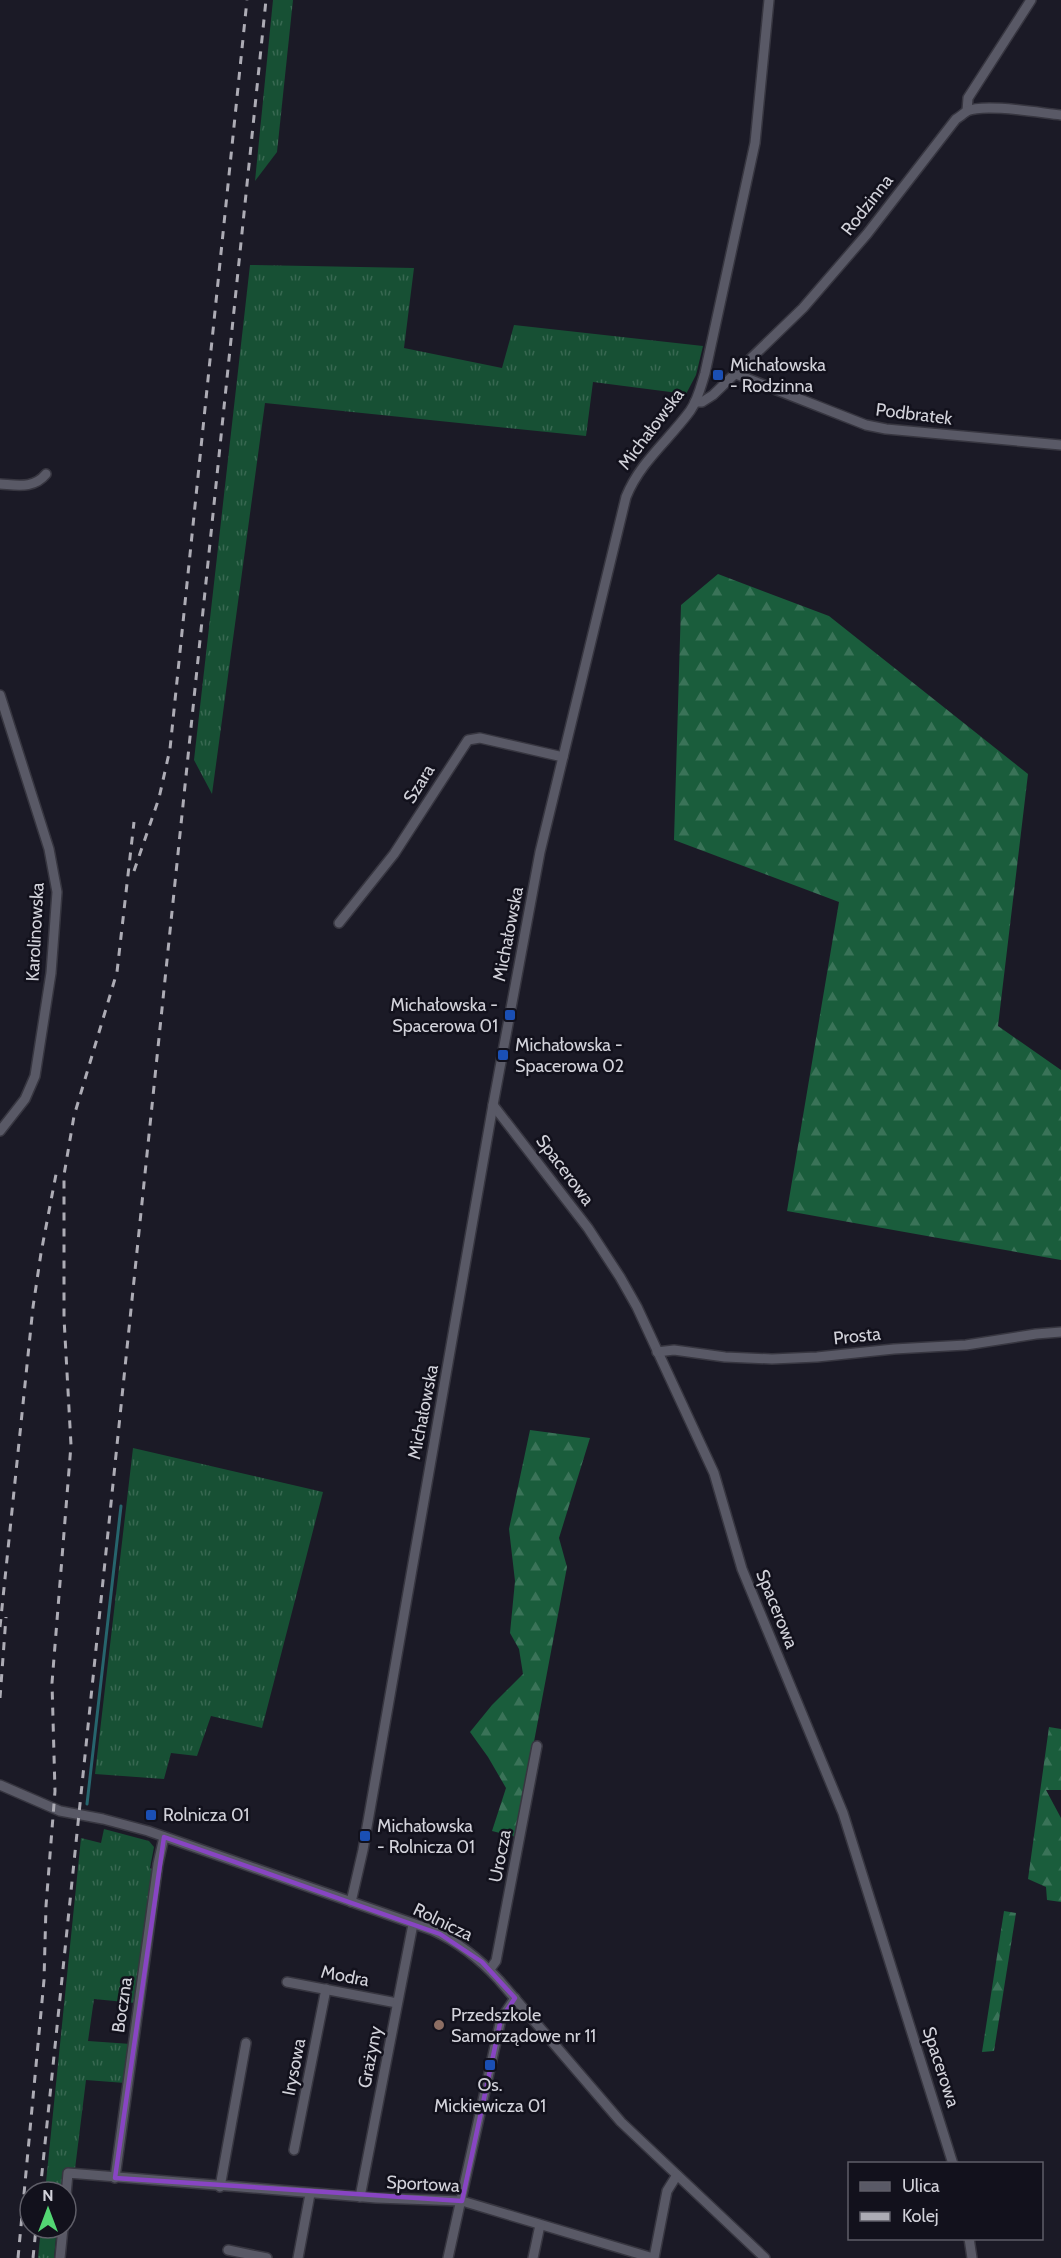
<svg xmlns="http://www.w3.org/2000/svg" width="1061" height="2258" viewBox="0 0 1061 2258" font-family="Cabin,sans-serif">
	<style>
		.grass { fill: url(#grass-tufts) }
		.forest { fill: url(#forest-firs) }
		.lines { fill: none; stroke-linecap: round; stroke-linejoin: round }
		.stream { stroke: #26656d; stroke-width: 3 }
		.minor-casing { stroke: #373640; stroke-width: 12 }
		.minor { stroke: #595966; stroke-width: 9 }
		.rail { stroke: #adacb5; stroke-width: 3; stroke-dasharray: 8 8; stroke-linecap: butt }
		.marked { fill: none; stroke: #8845c3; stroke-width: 4.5; stroke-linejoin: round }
		.transit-dot { fill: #1a4fb4; stroke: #12111c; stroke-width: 2 }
		.education-dot { fill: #8d6e63; stroke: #12111c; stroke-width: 2 }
		.labels { text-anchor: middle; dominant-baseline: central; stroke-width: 5; stroke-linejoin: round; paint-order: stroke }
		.street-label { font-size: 18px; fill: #d2d2da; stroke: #12111c }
		.poi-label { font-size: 18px; fill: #d2d2da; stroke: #12111c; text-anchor: start }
	</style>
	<defs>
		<pattern id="grass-tufts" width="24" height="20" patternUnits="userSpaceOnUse" patternTransform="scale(1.5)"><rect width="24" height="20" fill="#175034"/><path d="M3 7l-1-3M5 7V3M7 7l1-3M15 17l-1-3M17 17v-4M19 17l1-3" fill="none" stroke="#386851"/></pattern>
		<pattern id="forest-firs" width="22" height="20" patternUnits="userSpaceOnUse" patternTransform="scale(1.5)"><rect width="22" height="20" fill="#1a5d3c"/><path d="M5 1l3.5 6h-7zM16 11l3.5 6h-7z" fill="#3a7358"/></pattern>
	</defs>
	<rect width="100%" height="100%" fill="#1b1a26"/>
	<!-- grass -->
	<g class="grass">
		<path d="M273 0H293L277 152 255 181Z"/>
		<path d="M250 265 414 268 404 348 502 368 514 325 703 346 696 375 686 394 593 382 586 436 265 403 212 794 194 760Z"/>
		<path d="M133 1448 323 1492 262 1728 211 1716 197 1756 171 1753 164 1779 95 1774Z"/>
		<path d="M104 1829 149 1841 154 1847 150 1868 154 1870 135 2003 94 1999 88 2041 131 2044 125 2083 86 2080 75 2169 63 2170 61 2192H45L81 1838 101 1843Z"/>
		<path d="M41 2228H57L54 2258H38Z"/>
	</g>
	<!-- forest -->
	<g class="forest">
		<path d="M718 574 829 616 1028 774 998 1026 1061 1070V1260L787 1211 839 902 674 840 681 605Z"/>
		<path d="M530 1430 590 1438 559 1538 567 1567 516 1837 492 1831 506 1788 488 1757 470 1732 492 1705 523 1674 519 1649 510 1633 515 1581 509 1529Z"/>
		<path d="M1049 1727 1061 1729V1790H1046L1061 1818V1902L1047 1900 1046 1887 1028 1879Z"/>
		<path d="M1004 1911 1016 1913 994 2051 982 2052Z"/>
	</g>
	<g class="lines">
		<!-- stream -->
		<path class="stream" d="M87 1804 121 1506"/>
		<defs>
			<g id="minor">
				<path d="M967 111 968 98 1031 0"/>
				<path d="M736 374 866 425 886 429 1061 445"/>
				<path d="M695 402H702L713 395 803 308 867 234 956 119C960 117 964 113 967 111 985 103 1040 113 1061 115"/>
				<path d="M0 484C17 485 34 489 46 474"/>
				<path d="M0 695 49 849 57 892 51 973 35 1076 25 1099 0 1131"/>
				<path d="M339 923 394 854 468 740 480 738 563 757"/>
				<path d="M493 1105 588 1228 620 1277 637 1307 714 1473 742 1569 843 1813 953 2164"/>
				<path d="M657 1352 674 1350 725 1357 772 1359 817 1357 894 1349 966 1345 1036 1334 1061 1332"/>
				<path d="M0 1785 60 1811 103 1819 148 1831 432 1930C458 1942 479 1958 499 1980L621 2122 765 2258"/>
				<path d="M351 1902 363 1850 493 1105 540 852 626 497C640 462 668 441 690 411 698 400 701 386 705 373L755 143 769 0"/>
				<path d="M490 1969 496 1961 537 1746"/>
				<path d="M287 1982 397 2003"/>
				<path d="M294 2150 326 1989"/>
				<path d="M115 2178 158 1864 164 1837"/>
				<path d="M220 2187 246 2043"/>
				<path d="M66 2195 68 2173 376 2198 462 2201 653 2258"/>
				<path d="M360 2197 413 1924"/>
				<path d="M969 2238 972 2258"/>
				<path d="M228 2250 267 2258"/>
				<path d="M60 2258 63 2228"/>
				<path d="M298 2258 310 2194"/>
				<path d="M448 2258 501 2019 515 1998"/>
				<path d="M533 2258 540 2225"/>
				<path d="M654 2258 667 2191 677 2175"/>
			</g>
		</defs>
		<!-- minor casing -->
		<use href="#minor" class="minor-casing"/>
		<!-- minor -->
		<use href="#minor" class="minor"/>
		<!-- rail -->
		<g class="rail">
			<path d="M134 871 159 798 170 749 247 0"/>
			<path d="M0 1627 33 1307 41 1253 57 1169"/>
			<path d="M0 1698 6 1617"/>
			<path d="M40 2192 266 0"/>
			<path d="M18 2258 44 1980 46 1906 55 1791 52 1683 71 1445 64 1318V1175L74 1116 117 972 134 822"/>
			<path d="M33 2258 36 2228"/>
		</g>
	</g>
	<!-- marked area -->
	<path class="marked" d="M164 1837 440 1934 482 1962 515 1998 501 2019 462 2201 115 2178Z"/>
	<!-- markers -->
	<g class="transit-dot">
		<rect x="712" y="369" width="12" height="12" rx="3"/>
		<rect x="504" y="1009" width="12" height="12" rx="3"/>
		<rect x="497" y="1049" width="12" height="12" rx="3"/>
		<rect x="145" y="1809" width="12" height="12" rx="3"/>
		<rect x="359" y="1830" width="12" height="12" rx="3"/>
		<rect x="484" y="2059" width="12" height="12" rx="3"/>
	</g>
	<circle class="education-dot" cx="439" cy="2025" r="6"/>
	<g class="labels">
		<!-- street labels -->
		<g class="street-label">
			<text transform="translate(867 205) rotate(-52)">Rodzinna</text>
			<text transform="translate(914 414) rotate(7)">Podbratek</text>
			<text transform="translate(651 429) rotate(-53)">Michałowska</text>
			<text transform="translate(419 784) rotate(-58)">Szara</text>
			<text transform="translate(35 932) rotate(-87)">Karolinowska</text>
			<text transform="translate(508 934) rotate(-79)">Michałowska</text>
			<text transform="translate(565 1170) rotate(53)">Spacerowa</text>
			<text transform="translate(857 1336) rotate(-6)">Prosta</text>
			<text transform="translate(423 1412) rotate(-79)">Michałowska</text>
			<text transform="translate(777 1609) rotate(68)">Spacerowa</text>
			<text transform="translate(500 1856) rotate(-79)">Urocza</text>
			<text transform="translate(443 1922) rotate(26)">Rolnicza</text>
			<text transform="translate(345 1976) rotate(11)">Modra</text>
			<text transform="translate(122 2005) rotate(-82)">Boczna</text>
			<text transform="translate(370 2057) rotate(-79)">Grażyny</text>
			<text transform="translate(294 2067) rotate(-79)">Irysowa</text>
			<text transform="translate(941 2067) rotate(72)">Spacerowa</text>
			<text transform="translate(423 2184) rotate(3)">Sportowa</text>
		</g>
		<!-- poi labels -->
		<g class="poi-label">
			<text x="730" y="365">Michałowska<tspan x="730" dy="21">- Rodzinna</tspan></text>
			<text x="498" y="1005" text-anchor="end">Michałowska -<tspan x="498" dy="21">Spacerowa 01</tspan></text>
			<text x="515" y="1045">Michałowska -<tspan x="515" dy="21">Spacerowa 02</tspan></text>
			<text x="163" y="1815">Rolnicza 01</text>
			<text x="377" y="1826">Michałowska<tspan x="377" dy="21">- Rolnicza 01</tspan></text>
			<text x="451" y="2015">Przedszkole<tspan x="451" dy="21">Samorządowe nr 11</tspan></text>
			<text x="490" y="2085" text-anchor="middle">Os.<tspan x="490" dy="21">Mickiewicza 01</tspan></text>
		</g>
	</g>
	<!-- legend -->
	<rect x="848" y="2162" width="195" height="78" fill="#12111c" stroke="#5f5e68" stroke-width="1.5"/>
	<rect x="860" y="2182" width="30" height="9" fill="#595966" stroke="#5f5e68" stroke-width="1.5"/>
	<text x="902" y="2192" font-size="18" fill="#d2d2da">Ulica</text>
	<rect x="860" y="2212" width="30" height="9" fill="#adacb5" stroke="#5f5e68" stroke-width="1.5"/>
	<text x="902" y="2222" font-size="18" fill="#d2d2da">Kolej</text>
	<!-- north arrow -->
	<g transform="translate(48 2210)"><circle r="28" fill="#12111c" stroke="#5f5e68" stroke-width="1.5"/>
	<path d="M0-4.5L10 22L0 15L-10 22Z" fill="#53d673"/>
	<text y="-9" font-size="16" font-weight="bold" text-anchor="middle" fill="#d2d2da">N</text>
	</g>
</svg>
